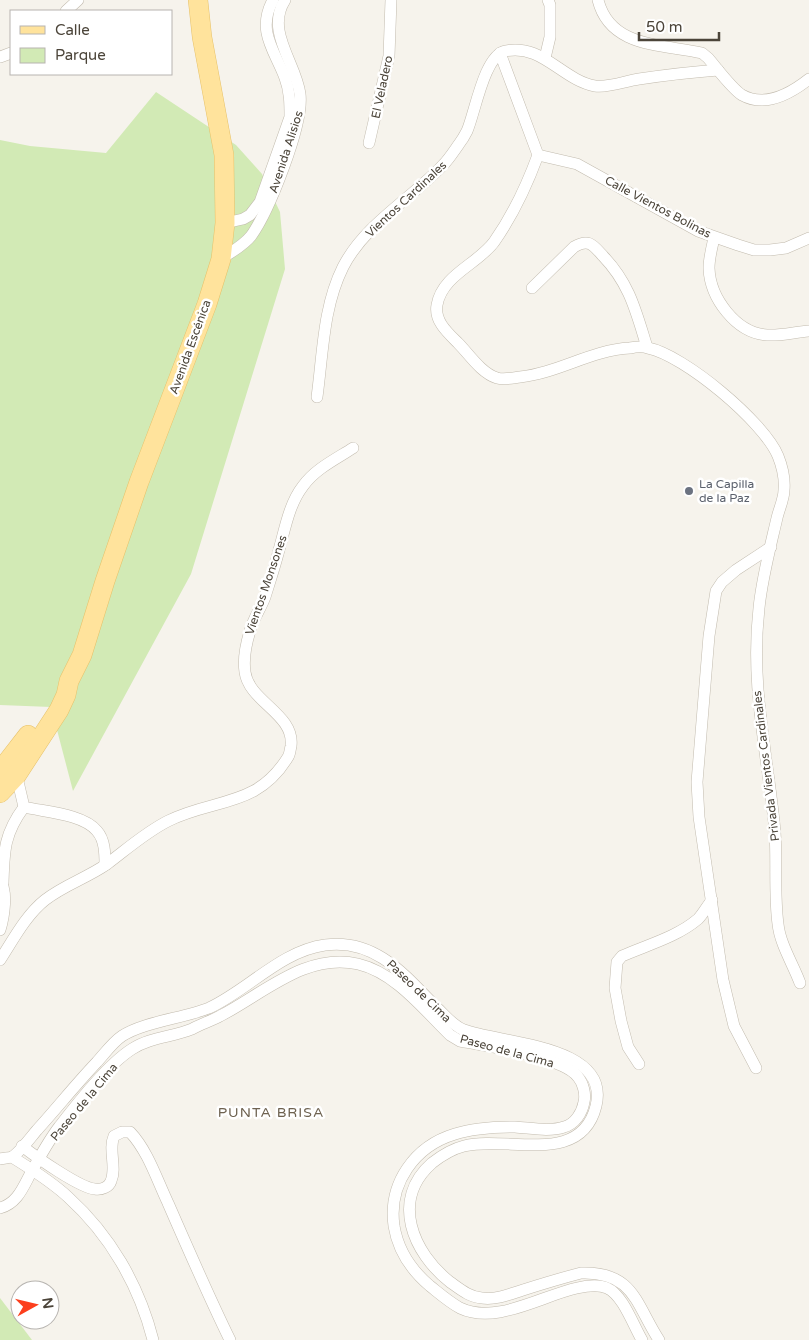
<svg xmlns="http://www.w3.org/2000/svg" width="809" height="1340" viewBox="0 0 809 1340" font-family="'Varela Round',sans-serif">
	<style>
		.green { fill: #d2eab5 }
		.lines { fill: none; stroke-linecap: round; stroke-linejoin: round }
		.minor-casing { stroke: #c2bbae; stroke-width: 12 }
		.primary-casing { stroke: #e6c16a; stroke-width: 20 }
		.minor { stroke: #fff; stroke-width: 11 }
		.primary { stroke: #ffe39c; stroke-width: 19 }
		.worship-dot { fill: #6b7280; stroke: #fff; stroke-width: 2 }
		.labels { text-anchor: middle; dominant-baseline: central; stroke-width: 5; stroke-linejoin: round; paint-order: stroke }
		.street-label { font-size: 12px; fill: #4b4439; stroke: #fff }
		.worship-label { font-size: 12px; fill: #5b616d; stroke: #fff; text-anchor: start }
		.neighbourhood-label { font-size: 14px; letter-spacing: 1px; fill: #6e6250; stroke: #fff }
	</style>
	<rect width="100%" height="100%" fill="#f6f3ec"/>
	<!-- green -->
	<g class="green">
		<path d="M156 92 236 145 262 174 280 212 285 269 191 574 73 791 51 707 0 705V140L30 146 106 153Z"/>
		<path d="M0 1298 32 1340H0Z"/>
	</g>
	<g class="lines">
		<defs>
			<g id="minor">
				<path d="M598 0C610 48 662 44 702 53L708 58C716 67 732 89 742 95 765 108 790 94 809 79"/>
				<path d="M66 11 78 0"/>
				<path d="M500 53 538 155C527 185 513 215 494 242 478 264 442 275 437 305 434 321 448 333 458 343 469 354 481 373 497 378 504 380 512 378 520 377 558 373 591 350 630 348 635 347 642 346 648 348 684 355 764 422 778 456 782 466 785 479 784 490 784 499 779 509 777 518 770 548 762 578 759 608 750 687 768 755 775 832 777 861 774 895 778 924 780 944 793 964 800 983"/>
				<path d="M0 57 11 53"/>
				<path d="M545 58 550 37V5L548 0"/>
				<path d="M369 143 389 56 391 0"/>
				<path d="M538 155 577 164 698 231 738 245 754 250H770L786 248 809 238"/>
				<path d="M225 223 243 219 250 215 260 202 290 117C290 104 290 91 285 78 275 51 256 31 273 0"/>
				<path d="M714 238C712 247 709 258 709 268 710 298 736 333 767 335 781 336 795 332 809 331"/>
				<path d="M221 259C231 252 243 246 251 236 269 211 304 124 300 94 296 63 265 31 285 0"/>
				<path d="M532 288 574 247C589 238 593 245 603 256 630 284 636 312 647 347"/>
				<path d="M317 397C323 353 323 307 343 267 365 224 411 199 443 165 449 159 454 151 459 144 462 140 465 135 467 131 475 113 484 56 505 51 542 43 562 80 595 86 609 88 625 81 639 79 666 75 692 72 718 70"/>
				<path d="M16 773 24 807C45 812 83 814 97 831 105 840 105 854 105 865"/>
				<path d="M0 880C8 891 4 917 0 930"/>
				<path d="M3 883C4 851 4 834 24 807"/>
				<path d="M0 960C13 940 26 915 45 900 64 885 87 878 107 864 127 849 146 832 168 821 214 798 257 808 288 757 290 754 290 750 291 746 295 714 249 702 245 672 243 659 246 644 250 631 253 619 261 608 265 597 270 581 275 566 279 550 285 529 289 504 303 486 315 469 336 459 353 448"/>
				<path d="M639 1064 628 1047 621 1021 615 988 617 962 622 956C647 945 677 937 698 919 703 914 707 906 712 900"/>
				<path d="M756 1068 734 1026 723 980 699 817 697 782 709 636 716 591 722 582 736 570 771 547"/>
				<path d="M22 1146C36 1157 80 1188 95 1189 102 1190 109 1187 111 1181 117 1167 108 1150 114 1136L122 1132H130C148 1151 157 1180 168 1203 188 1249 208 1295 230 1340"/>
				<path d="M12 1157C31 1169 51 1181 68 1197 110 1235 139 1285 153 1340"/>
				<path d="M0 1159C4 1158 8 1158 12 1157 20 1152 31 1137 37 1130 57 1108 76 1084 97 1062 105 1053 113 1042 122 1036 143 1022 184 1018 209 1008 248 990 281 951 325 945 375 938 405 975 436 1007 445 1015 453 1026 464 1030 501 1044 611 1044 596 1106 581 1167 507 1135 464 1146 452 1149 441 1156 432 1163 390 1200 413 1253 450 1282 460 1289 469 1297 482 1298 496 1300 510 1294 523 1290 542 1284 562 1278 581 1273 634 1271 636 1305 659 1340"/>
				<path d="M0 1208C19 1203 24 1184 33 1169 41 1155 49 1140 59 1127 77 1104 107 1065 132 1049 150 1037 173 1037 192 1029 201 1024 211 1021 220 1016 263 994 306 952 358 964 396 973 424 1010 450 1035L460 1041C486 1046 564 1057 578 1077 583 1083 586 1094 584 1102 582 1113 575 1124 564 1127 549 1132 531 1128 515 1127 496 1127 474 1128 455 1134 415 1146 388 1183 394 1226 398 1250 411 1270 430 1286 440 1294 449 1302 460 1308 496 1325 541 1296 577 1288 586 1286 598 1284 607 1288 623 1295 633 1325 642 1340"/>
			</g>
			<g id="primary">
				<path d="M0 771 28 735"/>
				<path d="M0 793 16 776 59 710 66 695 69 681 82 655 105 581 139 482 207 304 221 259 225 223 224 155 202 37 198 0"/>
			</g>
		</defs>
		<!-- minor casing -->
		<use href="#minor" class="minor-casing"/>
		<!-- primary casing -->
		<use href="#primary" class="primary-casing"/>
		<!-- minor -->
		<use href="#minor" class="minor"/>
		<!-- primary -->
		<use href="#primary" class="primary"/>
	</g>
	<!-- markers -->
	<circle class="worship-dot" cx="689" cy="491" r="5"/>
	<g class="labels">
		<!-- street labels -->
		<g class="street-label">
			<text transform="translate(382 87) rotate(-78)">El Veladero</text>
			<text transform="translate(286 152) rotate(-72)">Avenida Alisios</text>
			<text transform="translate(406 199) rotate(-43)">Vientos Cardinales</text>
			<text transform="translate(658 207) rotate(28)">Calle Vientos Bolinas</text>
			<text transform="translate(190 347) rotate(-70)">Avenida Escénica</text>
			<text transform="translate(266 585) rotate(-71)">Vientos Monsones</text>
			<text transform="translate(766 766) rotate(-97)">Privada Vientos Cardinales</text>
			<text transform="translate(419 991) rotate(44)">Paseo de Cima</text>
			<text transform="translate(507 1051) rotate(15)">Paseo de la Cima</text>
			<text transform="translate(84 1102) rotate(-50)">Paseo de la Cima</text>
		</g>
		<!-- worship labels -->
		<g class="worship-label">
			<text x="699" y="484">La Capilla<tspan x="699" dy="14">de la Paz</tspan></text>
		</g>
		<!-- neighbourhood labels -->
		<g class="neighbourhood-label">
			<text x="271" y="1112">PUNTA BRISA</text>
		</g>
	</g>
	<!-- legend -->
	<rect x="10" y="10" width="162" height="65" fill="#ffffff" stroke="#b7b4b0"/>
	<rect x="20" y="26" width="25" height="8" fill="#ffe39c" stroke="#b7b4b0"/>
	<text x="55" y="35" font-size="15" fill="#4b4439">Calle</text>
	<rect x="20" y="48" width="25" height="15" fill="#d2eab5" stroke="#b7b4b0"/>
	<text x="55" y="60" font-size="15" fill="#4b4439">Parque</text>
	<!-- north arrow -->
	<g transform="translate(35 1305) rotate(82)"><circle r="24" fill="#ffffff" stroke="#b7b4b0"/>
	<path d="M0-4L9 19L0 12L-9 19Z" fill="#fc3f1d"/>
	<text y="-8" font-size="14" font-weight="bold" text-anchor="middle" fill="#4b4439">N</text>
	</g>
	<!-- scale -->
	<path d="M639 32v8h80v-8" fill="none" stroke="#4b4439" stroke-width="2.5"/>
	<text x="646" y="32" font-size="15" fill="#4b4439" stroke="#ffffff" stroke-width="4" paint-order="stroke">50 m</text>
</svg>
